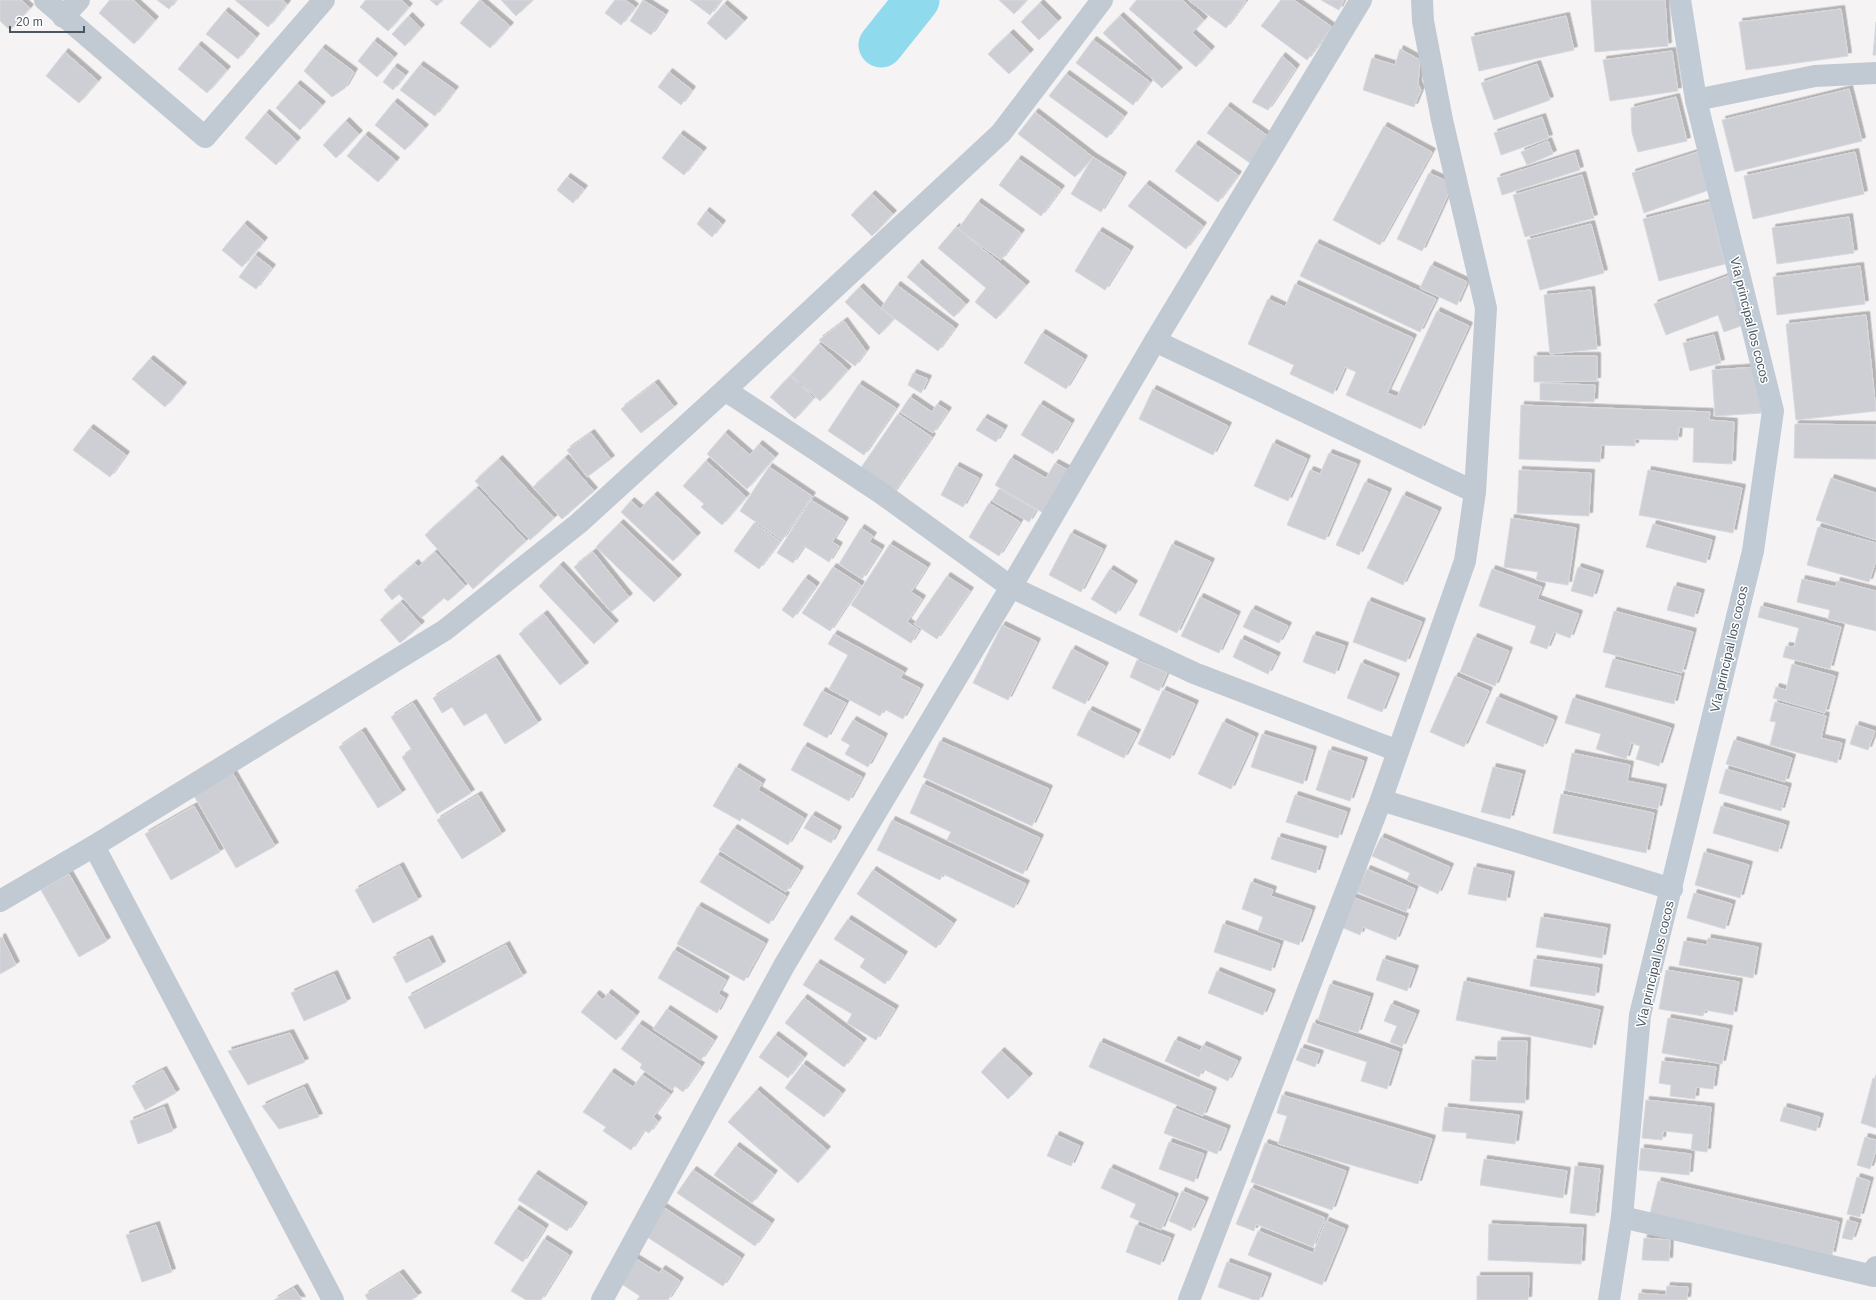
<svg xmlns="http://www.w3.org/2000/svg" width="1876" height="1300" viewBox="0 0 1876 1300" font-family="Helvetica,sans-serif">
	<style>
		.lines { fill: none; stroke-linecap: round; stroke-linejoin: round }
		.river { stroke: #90daee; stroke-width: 45 }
		.building { fill: #cdcfd5; stroke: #d7d9de; filter: url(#shadow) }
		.street { stroke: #c1cad2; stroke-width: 22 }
		.secondary { stroke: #c1cbd6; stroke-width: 22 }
		.labels { text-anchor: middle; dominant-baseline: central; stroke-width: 3; stroke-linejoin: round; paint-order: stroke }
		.street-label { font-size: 13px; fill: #4a5661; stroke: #fff }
	</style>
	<defs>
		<filter id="shadow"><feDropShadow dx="3.5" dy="-3.5" stdDeviation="0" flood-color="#0004"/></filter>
	</defs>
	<rect width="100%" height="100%" fill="#f5f3f3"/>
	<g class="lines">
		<!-- river -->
		<path class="river" d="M881 45 917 0"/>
	</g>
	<!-- building -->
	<g class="building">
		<path d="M0 0H21L30 8 10 30 0 21Z"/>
		<path d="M110 0H133L155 20 134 44 99 13Z"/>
		<path d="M157 0H176L169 9Z"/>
		<path d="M235 0H283L287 4 268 27Z"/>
		<path d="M366 0H401L409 7 388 31 360 7Z"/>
		<path d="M430 0H442L437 6Z"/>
		<path d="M480 0 510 26 490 48 460 23Z"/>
		<path d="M501 0H533L516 16Z"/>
		<path d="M615 0H625L635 7 621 25 605 13Z"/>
		<path d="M643 0 665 14 651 35 630 21Z"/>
		<path d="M690 0H721L710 15Z"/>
		<path d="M999 0H1027L1014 14Z"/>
		<path d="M1137 0H1182L1204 20 1192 33 1211 50 1196 67 1129 9Z"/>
		<path d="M1188 0H1244L1246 1 1226 28Z"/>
		<path d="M1281 0H1294L1332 27 1307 60 1261 26Z"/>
		<path d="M1321 0H1344L1339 10Z"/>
		<path d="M1591 0H1665L1668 46 1595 52Z"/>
		<path d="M1040 3 1058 21 1039 40 1021 22Z"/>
		<path d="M724 4 744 21 726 40 707 23Z"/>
		<path d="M1841 9 1848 56 1746 70 1739 22Z"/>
		<path d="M225 11 256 37 238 59 206 34Z"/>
		<path d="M409 16 421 28 405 46 392 34Z"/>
		<path d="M1120 16 1179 71 1162 88 1103 33Z"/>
		<path d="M1566 16 1574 50 1479 71 1471 37Z"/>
		<path d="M1876 22V55H1873Z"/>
		<path d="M1010 33 1030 53 1009 74 988 54Z"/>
		<path d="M1093 40 1150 82 1133 105 1076 63Z"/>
		<path d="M374 41 394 57 377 77 358 61Z"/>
		<path d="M198 45 227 70 207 93 178 69Z"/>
		<path d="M322 48 354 72 345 88 332 97 304 71Z"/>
		<path d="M1400 49 1420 60 1418 84 1421 90 1414 107 1363 90 1372 58 1395 65Z"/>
		<path d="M1672 51 1678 91 1610 101 1603 60Z"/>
		<path d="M65 52 98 81 79 103 46 76Z"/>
		<path d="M1282 56 1296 68 1268 110 1252 102Z"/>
		<path d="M1537 64 1550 100 1494 120 1481 83Z"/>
		<path d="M420 65 455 90 435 116 400 90Z"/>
		<path d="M394 67 405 75 393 90 383 82Z"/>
		<path d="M669 72 692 90 681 105 658 87Z"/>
		<path d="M1066 74 1124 116 1107 138 1049 96Z"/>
		<path d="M297 84 322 105 300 130 276 108Z"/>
		<path d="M1849 89 1862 141 1735 172 1722 120Z"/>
		<path d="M1676 97 1687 141 1638 152 1632 133 1631 108Z"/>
		<path d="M394 102 425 128 405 150 375 125Z"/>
		<path d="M1227 106 1269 137 1250 163 1207 133Z"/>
		<path d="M1035 112 1093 157 1075 177 1018 134Z"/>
		<path d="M266 113 297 141 276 165 245 138Z"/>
		<path d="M1542 117 1549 138 1501 155 1494 133Z"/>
		<path d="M346 121 359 134 336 158 323 145Z"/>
		<path d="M1384 126 1432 152 1380 245 1333 220Z"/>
		<path d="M680 134 703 151 684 175 662 158Z"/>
		<path d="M365 135 396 161 378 182 347 156Z"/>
		<path d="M1548 141 1553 154 1527 165 1521 152Z"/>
		<path d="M1195 144 1238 175 1218 202 1175 171Z"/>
		<path d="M1707 149 1709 190 1644 213 1632 173Z"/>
		<path d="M1855 152 1864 194 1753 219 1744 176Z"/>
		<path d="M1575 153 1580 170 1502 195 1497 178Z"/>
		<path d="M1093 157 1123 176 1101 212 1071 194Z"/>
		<path d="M1018 159 1061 189 1041 216 999 185Z"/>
		<path d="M1429 173 1453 184 1422 251 1397 239Z"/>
		<path d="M1582 175 1594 218 1525 237 1513 195Z"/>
		<path d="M567 177 584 189 573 203 557 190Z"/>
		<path d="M1146 184 1203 226 1186 249 1128 206Z"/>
		<path d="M872 194 893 214 872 236 851 215Z"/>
		<path d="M978 202 1021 233 1001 260 958 229Z"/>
		<path d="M1710 202 1725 264 1659 281 1643 219Z"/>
		<path d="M706 211 722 224 712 237 697 224Z"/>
		<path d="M1849 217 1854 253 1777 264 1772 228Z"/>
		<path d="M244 224 264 241 242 267 222 250Z"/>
		<path d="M1591 224 1604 273 1540 290 1527 240Z"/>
		<path d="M956 227 1026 285 996 319 975 302 986 288 938 248Z"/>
		<path d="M1099 231 1130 250 1105 290 1075 271Z"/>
		<path d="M1316 243 1436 299 1420 332 1300 276Z"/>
		<path d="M255 255 272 268 256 289 239 277Z"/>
		<path d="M919 263 966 304 954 317 907 277Z"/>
		<path d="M1431 265 1467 282 1457 305 1420 288Z"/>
		<path d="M1860 266 1865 304 1777 315 1773 277Z"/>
		<path d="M1728 276 1746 324 1724 332 1718 315 1666 335 1654 304Z"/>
		<path d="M1295 284 1413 338 1387 393 1397 397 1437 311 1469 326 1421 429 1346 395 1356 372 1345 367 1333 394 1290 374 1294 365 1248 344 1268 299 1285 307Z"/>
		<path d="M897 285 955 328 938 351 881 308Z"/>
		<path d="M860 287 881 308 894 319 879 335 845 302Z"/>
		<path d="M1591 290 1597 349 1550 354 1544 295Z"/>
		<path d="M1866 315 1876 411 1796 420 1786 324Z"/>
		<path d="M844 321 866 351 855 366 819 340Z"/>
		<path d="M1042 333 1084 359 1066 389 1024 363Z"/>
		<path d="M1714 335 1721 363 1690 371 1683 343Z"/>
		<path d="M819 344 848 370 820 401 791 375Z"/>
		<path d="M1534 356H1597V381L1534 382Z"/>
		<path d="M150 359 183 386 165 407 132 379Z"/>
		<path d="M1758 367 1762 413 1715 416 1712 370Z"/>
		<path d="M913 373 928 379 921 393 908 385Z"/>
		<path d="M790 376 814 398 795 419 770 397Z"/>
		<path d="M655 383 674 407 641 433 621 409Z"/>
		<path d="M1540 383 1595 385 1594 402 1540 400Z"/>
		<path d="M859 384 896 408 864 455 828 431Z"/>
		<path d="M1153 389 1228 426 1213 455 1139 419Z"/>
		<path d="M910 397 932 412 937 404 948 411 933 433 900 412Z"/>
		<path d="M1040 404 1071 423 1053 454 1021 435Z"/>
		<path d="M1521 405 1710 412 1709 420 1734 422 1732 464 1693 462 1694 428 1679 427 1678 440 1635 439V446L1601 445 1600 462 1519 459Z"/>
		<path d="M898 414 932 437 892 495 858 472Z"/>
		<path d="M984 418 1004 429 996 442 976 430Z"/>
		<path d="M1795 424 1876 425V459L1794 458Z"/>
		<path d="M90 428 126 455 110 477 73 450Z"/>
		<path d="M591 433 611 459 587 477 567 450Z"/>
		<path d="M725 433 750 455 759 444 775 457 747 489 707 454Z"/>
		<path d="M1273 443 1307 459 1288 501 1254 486Z"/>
		<path d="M1329 453 1357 464 1325 540 1287 525 1310 470 1320 474Z"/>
		<path d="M565 458 594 491 562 519 533 487Z"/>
		<path d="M1011 458 1046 478 1055 463 1072 472 1047 515 995 485Z"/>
		<path d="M499 459 554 518 530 540 475 481Z"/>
		<path d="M706 461 746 497 722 525 701 507 704 504 683 486Z"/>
		<path d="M956 466 979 478 963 507 941 495Z"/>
		<path d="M769 467 812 496 782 540 740 511Z"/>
		<path d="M1519 470 1591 473 1589 516 1517 513Z"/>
		<path d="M1648 470 1742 488 1733 533 1639 515Z"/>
		<path d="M1831 478 1876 493V540L1816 520Z"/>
		<path d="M1365 482 1388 492 1359 555 1336 545Z"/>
		<path d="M477 488 526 541 473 589 425 535Z"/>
		<path d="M999 489 1036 510 1029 522 992 501Z"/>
		<path d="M654 495 697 536 673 561 621 512 631 501 640 509Z"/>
		<path d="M1403 495 1438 511 1403 585 1367 568Z"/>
		<path d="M811 500 845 521 832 542 839 546 829 562 804 546 793 563 777 553Z"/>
		<path d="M989 503 1020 522 999 556 969 537Z"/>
		<path d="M1511 518 1576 528 1568 585 1536 580 1538 572 1504 567Z"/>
		<path d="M620 523 678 578 654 602 596 547Z"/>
		<path d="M754 523 780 541 759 569 734 551Z"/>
		<path d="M1653 524 1712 540 1706 563 1646 547Z"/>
		<path d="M1818 527 1876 543V560L1869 582 1807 565Z"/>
		<path d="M861 528 873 536 869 542 881 549 862 579 839 564Z"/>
		<path d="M1071 533 1103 549 1081 592 1049 575Z"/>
		<path d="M890 544 927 567 911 592 922 599 907 622 919 630 911 643 851 605Z"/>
		<path d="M1172 544 1211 562 1177 633 1139 615Z"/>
		<path d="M435 552 465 586 448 601 444 598 421 618 399 594 392 600 384 590 415 563 418 567Z"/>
		<path d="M593 552 629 597 611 612 574 567Z"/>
		<path d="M560 565 615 624 594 644 539 586Z"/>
		<path d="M833 567 861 585 830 631 802 613Z"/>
		<path d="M1578 567 1600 574 1593 597 1571 591Z"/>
		<path d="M1110 569 1134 584 1116 614 1091 599Z"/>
		<path d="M1492 569 1542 587 1537 599 1579 614 1570 638 1554 632 1547 649 1530 643 1536 626 1479 606Z"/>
		<path d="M947 576 970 591 937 639 914 624Z"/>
		<path d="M805 578 816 586 793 618 782 610Z"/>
		<path d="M1802 579 1836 587 1837 581 1876 591V631L1828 619 1830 610 1797 602Z"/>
		<path d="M1674 586 1701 593 1694 617 1667 610Z"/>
		<path d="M1200 597 1237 615 1219 653 1181 636Z"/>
		<path d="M1368 601 1422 622 1406 662 1353 642Z"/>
		<path d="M401 602 421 625 400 643 380 620Z"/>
		<path d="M1761 606 1841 627 1830 669 1783 657 1786 646 1794 647 1799 628 1758 617Z"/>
		<path d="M1252 609 1288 626 1279 643 1243 627Z"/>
		<path d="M1614 611 1693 632 1682 673 1603 652Z"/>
		<path d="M544 614 585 666 560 685 519 634Z"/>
		<path d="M1002 625 1037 642 1008 700 973 683Z"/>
		<path d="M834 634 904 672 900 678 920 688 903 719 884 709 880 716 829 689 848 655 828 644Z"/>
		<path d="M1313 635 1345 646 1335 674 1303 662Z"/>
		<path d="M1474 637 1509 651 1495 686 1460 672Z"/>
		<path d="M1241 639 1277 656 1268 674 1233 657Z"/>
		<path d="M1072 649 1105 666 1085 704 1052 688Z"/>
		<path d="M496 658 538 723 505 744 486 713 464 726 452 707 442 713 433 698Z"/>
		<path d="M1613 659 1681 676 1674 704 1605 687Z"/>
		<path d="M1137 660 1167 673 1159 691 1130 677Z"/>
		<path d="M1361 663 1396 677 1382 712 1347 698Z"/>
		<path d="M1792 664 1835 676 1825 713 1773 698 1776 687 1786 690Z"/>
		<path d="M1455 676 1489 691 1464 747 1430 732Z"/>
		<path d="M1163 690 1195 704 1170 759 1138 744Z"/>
		<path d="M822 691 846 703 827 738 803 725Z"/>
		<path d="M1497 697 1554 720 1543 747 1486 723Z"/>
		<path d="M1573 698 1671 728 1659 766 1636 759 1640 746 1631 743 1626 759 1596 749 1601 734 1565 723Z"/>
		<path d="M1775 702 1826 716 1821 738 1842 743 1837 763 1770 745 1776 722 1770 721Z"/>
		<path d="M413 703 471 793 437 814 402 757 412 750 391 717Z"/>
		<path d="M1089 710 1137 733 1124 758 1077 735Z"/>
		<path d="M853 720 884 737 868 767 845 754 850 745 841 740Z"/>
		<path d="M1223 722 1255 737 1231 789 1198 774Z"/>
		<path d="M1856 725 1875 731 1868 750 1850 744Z"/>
		<path d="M362 731 402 793 378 808 339 747Z"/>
		<path d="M1262 734 1313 750 1303 784 1251 767Z"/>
		<path d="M1734 740 1792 758 1785 782 1726 764Z"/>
		<path d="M940 741 1049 789 1032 826 923 777Z"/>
		<path d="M804 746 862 777 849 801 791 770Z"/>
		<path d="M1329 750 1364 761 1350 801 1316 790Z"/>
		<path d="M1572 753 1630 765 1627 781 1663 788 1658 809 1565 790Z"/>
		<path d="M736 767 762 783 758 790 804 818 788 845 742 818 740 821 713 806Z"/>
		<path d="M1493 767 1522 774 1510 819 1481 812Z"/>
		<path d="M1726 769 1788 787 1781 811 1719 793Z"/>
		<path d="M232 772 275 846 236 868 193 794Z"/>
		<path d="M923 784 1040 838 1023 874 947 840 951 832 910 813Z"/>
		<path d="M1561 794 1654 813 1646 853 1553 833Z"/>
		<path d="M478 795 502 834 462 859 437 820Z"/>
		<path d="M1295 795 1347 812 1338 838 1286 822Z"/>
		<path d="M194 806 220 852 171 880 145 834Z"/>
		<path d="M1721 806 1786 825 1778 852 1713 833Z"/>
		<path d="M812 815 838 830 831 843 804 828Z"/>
		<path d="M892 820 1026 884 1014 908 943 874 940 880 877 850Z"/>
		<path d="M734 828 800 870 786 892 719 850Z"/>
		<path d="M1278 837 1323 850 1316 873 1271 859Z"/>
		<path d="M1381 837 1450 867 1438 894 1407 880 1410 873 1372 856Z"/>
		<path d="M1704 852 1749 865 1740 898 1695 885Z"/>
		<path d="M717 855 786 896 769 924 700 882Z"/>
		<path d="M400 866 418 900 373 923 355 890Z"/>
		<path d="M1474 867 1511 875 1506 901 1468 894Z"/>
		<path d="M1367 869 1415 889 1406 912 1357 892Z"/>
		<path d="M873 870 953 923 936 948 857 894Z"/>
		<path d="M69 874 107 941 79 957 41 890Z"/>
		<path d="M1251 882 1273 890 1271 896 1312 910 1299 945 1258 931 1263 917 1242 909Z"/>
		<path d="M1694 893 1732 904 1725 929 1687 918Z"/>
		<path d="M1352 897 1405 917 1396 940 1363 927 1360 935 1341 927Z"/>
		<path d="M698 906 765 943 744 981 677 944Z"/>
		<path d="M1541 917 1607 928 1602 958 1536 947Z"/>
		<path d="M848 919 904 955 885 984 860 967 865 959 834 939Z"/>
		<path d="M1223 924 1280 944 1271 971 1214 952Z"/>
		<path d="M2 937 16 965 0 974V938Z"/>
		<path d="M1708 938 1758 947 1753 978 1679 965 1684 941 1707 945Z"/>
		<path d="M429 939 442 965 406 983 393 957Z"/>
		<path d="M506 945 523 976 425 1029 408 997Z"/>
		<path d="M674 950 726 980 718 994 725 998 717 1013 658 978Z"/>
		<path d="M1383 959 1415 969 1407 991 1376 980Z"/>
		<path d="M1534 959 1599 968 1595 996 1530 986Z"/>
		<path d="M817 963 895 1009 876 1040 847 1023 852 1014 803 985Z"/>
		<path d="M1666 970 1739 982 1733 1015 1705 1010 1703 1016 1659 1009Z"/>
		<path d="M1217 971 1272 993 1263 1015 1208 993Z"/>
		<path d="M334 974 347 1002 304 1021 291 993Z"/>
		<path d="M1464 981 1600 1010 1592 1048 1456 1020Z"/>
		<path d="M1330 984 1370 997 1358 1033 1318 1020Z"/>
		<path d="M608 993 636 1015 616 1040 581 1012 596 994 603 1000Z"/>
		<path d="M804 998 863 1042 844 1067 785 1023Z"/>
		<path d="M1391 1004 1416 1014 1402 1047 1390 1042 1397 1026 1384 1021Z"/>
		<path d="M667 1009 714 1040 701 1060 653 1029Z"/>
		<path d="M1668 1018 1729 1029 1722 1064 1662 1053Z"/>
		<path d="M1313 1023 1399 1052 1387 1089 1361 1081 1367 1062 1307 1042Z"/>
		<path d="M639 1024 701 1066 683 1092 675 1086 672 1090 640 1068 642 1064 621 1049Z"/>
		<path d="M290 1033 305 1062 248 1085 228 1051Z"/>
		<path d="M775 1035 804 1057 788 1078 759 1057Z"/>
		<path d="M1175 1040 1200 1051 1203 1045 1238 1061 1228 1081 1203 1069 1199 1077 1165 1061Z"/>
		<path d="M1498 1041H1527L1525 1103 1470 1101 1472 1060 1497 1061Z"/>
		<path d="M1100 1042 1213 1091 1203 1116 1089 1067Z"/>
		<path d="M1301 1048 1320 1054 1315 1067 1296 1060Z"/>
		<path d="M1001 1051 1029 1077 1008 1099 981 1072Z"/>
		<path d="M1662 1061 1716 1067 1713 1089 1696 1087 1695 1099 1670 1096 1671 1085 1659 1083Z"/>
		<path d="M803 1064 842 1093 824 1117 785 1088Z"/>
		<path d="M163 1070 176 1093 145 1110 132 1086Z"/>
		<path d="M611 1072 633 1087 642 1075 670 1094 653 1117 658 1121 649 1133 644 1130 631 1150 603 1131 606 1127 583 1112Z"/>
		<path d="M1873 1078 1876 1079V1128L1861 1123Z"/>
		<path d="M304 1087 319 1117 279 1129 262 1106Z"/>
		<path d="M757 1090 827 1150 798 1183 728 1122Z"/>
		<path d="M1282 1095 1432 1139 1418 1184 1278 1144 1287 1116 1277 1113Z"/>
		<path d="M1646 1100 1711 1107 1707 1152 1691 1150 1693 1134 1663 1131 1662 1140 1642 1138Z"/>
		<path d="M164 1107 173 1131 138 1144 130 1121Z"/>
		<path d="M1445 1107 1519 1115 1515 1144 1466 1138 1467 1133 1442 1131Z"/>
		<path d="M1784 1107 1820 1117 1816 1131 1780 1121Z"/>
		<path d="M1174 1108 1227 1129 1217 1154 1164 1133Z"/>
		<path d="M1056 1135 1080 1146 1071 1166 1047 1156Z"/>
		<path d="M1865 1137 1876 1140V1150L1870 1169 1857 1165Z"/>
		<path d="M1169 1142 1204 1154 1194 1182 1159 1169Z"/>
		<path d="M1265 1143 1346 1171 1332 1210 1251 1182Z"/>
		<path d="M736 1146 774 1174 752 1203 714 1175Z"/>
		<path d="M1641 1148 1691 1154 1689 1175 1639 1170Z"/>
		<path d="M1484 1159 1567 1171 1563 1198 1480 1185Z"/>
		<path d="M1575 1166 1600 1169 1595 1216 1570 1213Z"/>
		<path d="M1110 1168 1175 1197 1161 1230 1130 1217 1136 1204 1101 1188Z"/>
		<path d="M693 1170 771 1223 755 1246 677 1193Z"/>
		<path d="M535 1174 584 1206 567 1231 518 1200Z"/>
		<path d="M1857 1177 1870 1181 1860 1217 1847 1214Z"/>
		<path d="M1658 1181 1839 1222 1832 1255 1650 1214Z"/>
		<path d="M1251 1188 1325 1218 1313 1247 1256 1224 1254 1231 1236 1224Z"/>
		<path d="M1182 1191 1205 1201 1191 1231 1169 1221Z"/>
		<path d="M663 1207 741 1258 723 1286 644 1235Z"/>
		<path d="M516 1209 545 1228 523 1262 494 1243Z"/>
		<path d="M1847 1220 1858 1223 1852 1240 1842 1238Z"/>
		<path d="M1326 1221 1345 1229 1322 1285 1248 1255 1258 1231 1313 1253Z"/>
		<path d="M1489 1224 1583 1228 1581 1264 1488 1260Z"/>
		<path d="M156 1225 172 1272 142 1282 126 1235Z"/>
		<path d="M1136 1225 1171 1238 1160 1265 1126 1252Z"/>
		<path d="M1644 1238 1670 1240 1669 1261 1642 1260Z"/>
		<path d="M544 1239 569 1255 541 1300H526L511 1291Z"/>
		<path d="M633 1257 659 1273 662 1269 680 1281 668 1300H637L640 1296 617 1281Z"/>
		<path d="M1227 1262 1268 1277 1259 1300H1254L1218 1287Z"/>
		<path d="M400 1273 418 1296 411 1300H368L365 1295Z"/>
		<path d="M1477 1276H1529L1528 1300H1477Z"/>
		<path d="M1667 1286 1688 1287 1687 1300H1638L1639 1293 1666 1295Z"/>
		<path d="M294 1288 302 1300H274Z"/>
	</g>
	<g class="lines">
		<!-- street -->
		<g class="street">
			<path d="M45 0 205 137 324 0"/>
			<path d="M63 17 79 0"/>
			<path d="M1696 100 1815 76 1876 73"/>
			<path d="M1155 341 1475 492"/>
			<path d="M725 390 881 493 1011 587 1194 673 1398 751"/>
			<path d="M1381 800 1672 889"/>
			<path d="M94 846 333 1300"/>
			<path d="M0 901 94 846 445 630 579 523 725 390 1001 133 1102 0"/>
			<path d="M1622 1217 1874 1276 1876 1267"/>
			<path d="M602 1300 785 964 1011 587 1155 341 1361 0"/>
			<path d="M1189 1300 1381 800 1465 561 1475 492 1486 308 1442 120 1423 21 1422 0"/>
		</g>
		<!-- secondary -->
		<path class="secondary" d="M1609 1300 1622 1217 1640 1015 1753 551 1773 411 1696 100 1680 0"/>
	</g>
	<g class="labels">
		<!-- street labels -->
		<g class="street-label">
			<text transform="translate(1750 320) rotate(76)">Vía principal los cocos</text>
			<text transform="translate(1729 649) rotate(-77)">Vía principal los cocos</text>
			<text transform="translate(1655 964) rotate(-77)">Vía principal los cocos</text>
		</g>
	</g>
	<!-- scale -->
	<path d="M10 26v6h74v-6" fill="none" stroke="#4a5661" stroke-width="2"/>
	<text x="16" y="26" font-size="12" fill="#4a5661" stroke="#ffffff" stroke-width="3" paint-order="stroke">20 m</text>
</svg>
